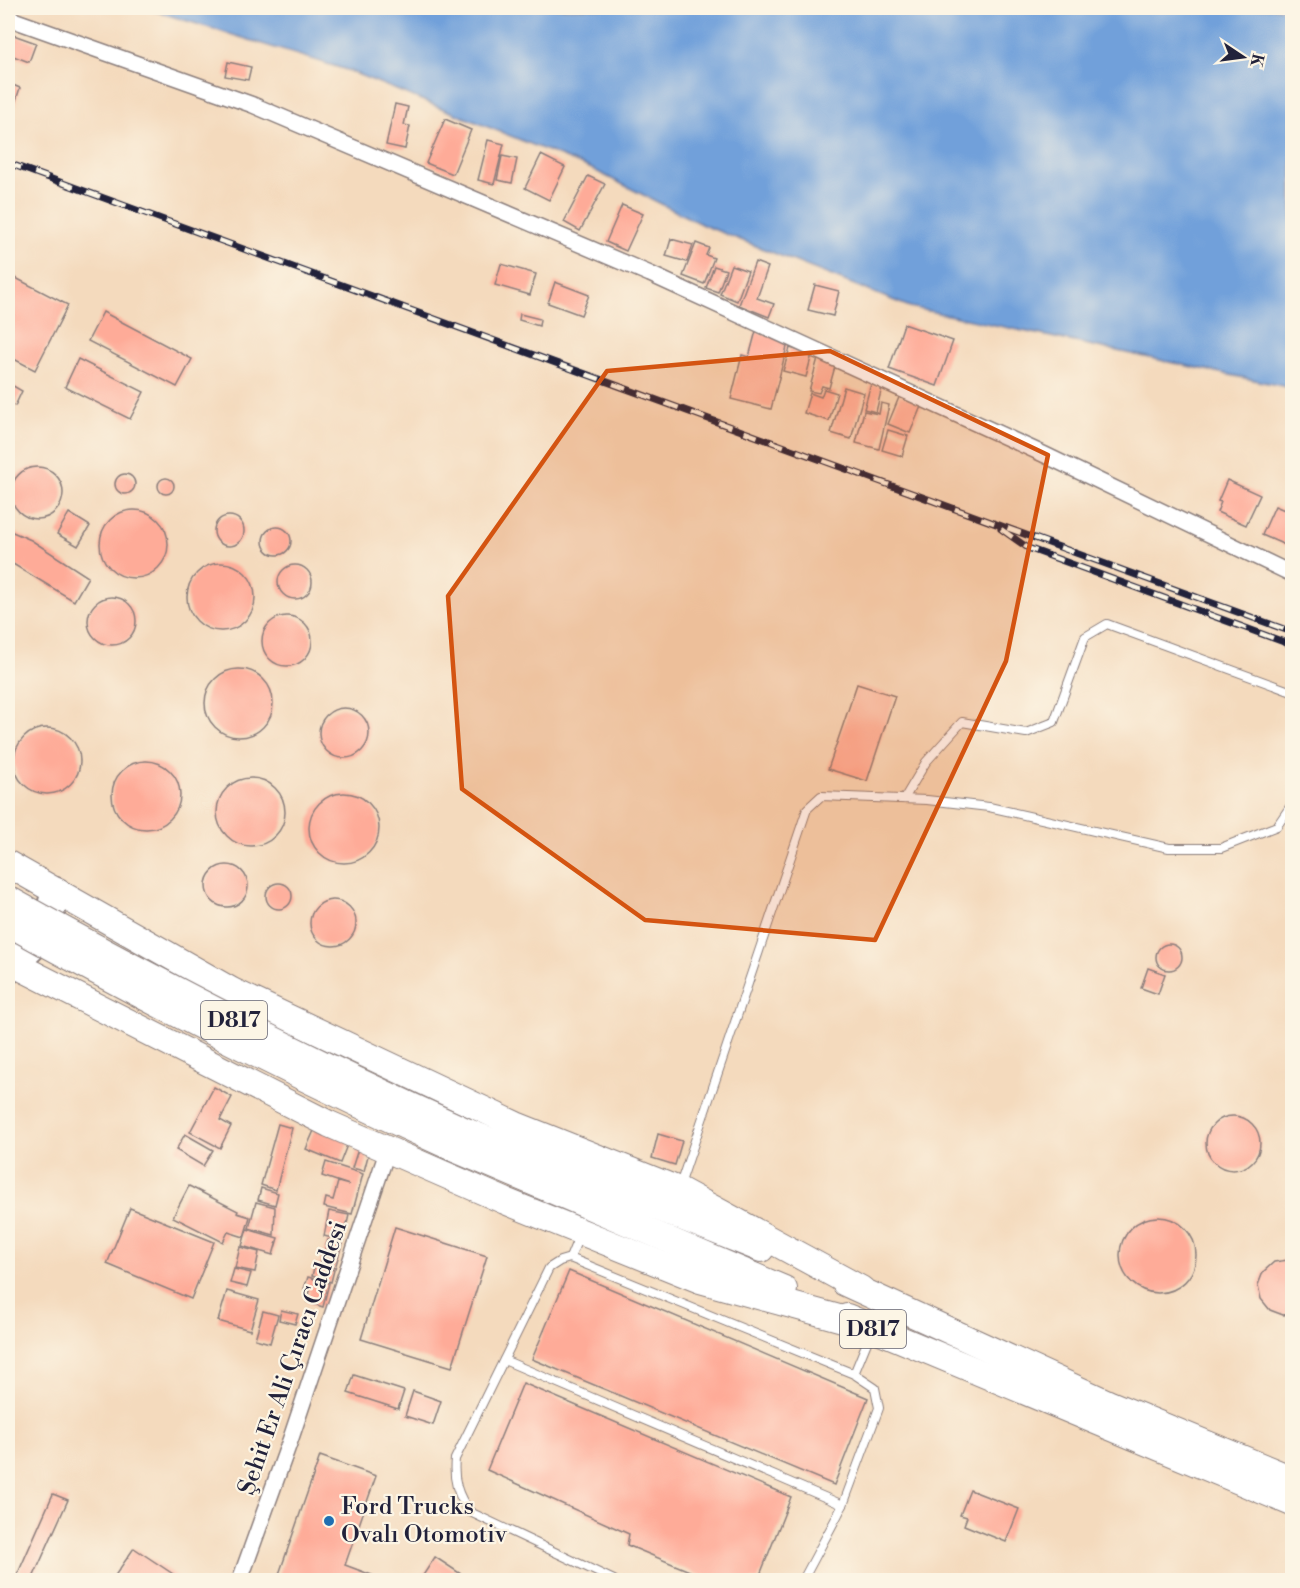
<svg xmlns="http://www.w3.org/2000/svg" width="1300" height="1588" viewBox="0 0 1300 1588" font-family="'Libre Bodoni',serif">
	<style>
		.water { fill: #71a0da; stroke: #4a618a; stroke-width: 1.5 }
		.building { fill: #feab98 }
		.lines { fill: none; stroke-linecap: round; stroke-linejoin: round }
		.service-casing { stroke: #8b7e7c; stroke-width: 10 }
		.minor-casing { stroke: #8b7e7c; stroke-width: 18 }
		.trunk-casing { stroke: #8b7e7c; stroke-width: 28 }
		.motorway-casing { stroke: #8b7e7c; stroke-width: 32 }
		.service { stroke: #fff; stroke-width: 8 }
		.minor { stroke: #fff; stroke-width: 15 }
		.trunk { stroke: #fff; stroke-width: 26 }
		.motorway { stroke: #fff; stroke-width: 28 }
		.rail-casing { stroke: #22223b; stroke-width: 7 }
		.rail { stroke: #fcf5e5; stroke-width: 4.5; stroke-dasharray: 14; stroke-linecap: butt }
		.trunk-bridge-casing { stroke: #8b7e7c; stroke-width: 28; stroke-linecap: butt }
		.trunk-bridge { stroke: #fff; stroke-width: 26 }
		.marked { fill: #d45411; fill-opacity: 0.2; stroke: #d45411; stroke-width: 4.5; stroke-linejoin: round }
		.poi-dot { fill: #1f6fb2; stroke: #fcf5e5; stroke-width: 2 }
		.labels { text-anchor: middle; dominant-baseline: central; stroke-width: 4.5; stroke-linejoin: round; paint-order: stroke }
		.shield { fill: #fcf5e5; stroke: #63616e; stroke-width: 1.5 }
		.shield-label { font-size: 22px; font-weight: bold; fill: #22223b }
		.street-label { font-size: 24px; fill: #22223b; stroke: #fcf5e5 }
		.poi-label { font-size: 24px; fill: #22223b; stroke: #fcf5e5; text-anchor: start }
	</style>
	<rect width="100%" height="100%" fill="#fcf5e5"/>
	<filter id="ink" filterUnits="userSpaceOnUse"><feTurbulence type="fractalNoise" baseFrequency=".0167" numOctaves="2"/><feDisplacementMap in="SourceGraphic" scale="12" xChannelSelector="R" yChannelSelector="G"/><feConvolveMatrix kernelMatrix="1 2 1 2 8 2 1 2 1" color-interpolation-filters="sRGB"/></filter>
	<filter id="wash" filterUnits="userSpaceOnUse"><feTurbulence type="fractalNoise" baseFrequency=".008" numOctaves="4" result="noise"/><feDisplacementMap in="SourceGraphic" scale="24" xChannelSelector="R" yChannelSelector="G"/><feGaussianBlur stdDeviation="1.35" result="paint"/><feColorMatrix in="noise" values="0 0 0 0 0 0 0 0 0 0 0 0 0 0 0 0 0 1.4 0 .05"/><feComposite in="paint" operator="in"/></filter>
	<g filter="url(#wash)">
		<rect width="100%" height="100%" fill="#f4dabd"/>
		<!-- water -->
		<path class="water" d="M145 8H1292V388L910 307 703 225 590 168 347 70Z"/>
		<g id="blocks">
			<!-- building -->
			<g class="building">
				<path d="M8 33 36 43 29 62 8 54Z"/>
				<path d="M228 62 251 67 248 80 225 76Z"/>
				<path d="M8 83 20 88 14 106 8 104Z"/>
				<path d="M395 104 408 107 404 125 410 126 405 149 386 145Z"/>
				<path d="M445 119 471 130 453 174 426 163Z"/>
				<path d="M488 140 504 144 494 184 478 180Z"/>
				<path d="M541 155 565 167 549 200 525 188Z"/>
				<path d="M502 156 517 159 512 183 497 180Z"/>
				<path d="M588 176 605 184 580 231 564 222Z"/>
				<path d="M622 205 643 214 626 251 606 242Z"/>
				<path d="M671 239 693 245 687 262 666 256Z"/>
				<path d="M696 243 709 248 706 255 714 258 704 284 683 276Z"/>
				<path d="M755 262 768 267 757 298 774 304 769 317 739 305Z"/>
				<path d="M501 264 536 274 530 295 495 285Z"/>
				<path d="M731 265 748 271 737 301 720 294Z"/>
				<path d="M714 266 726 270 718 292 706 288Z"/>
				<path d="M8 274 68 305 35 370 8 356Z"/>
				<path d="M555 282 589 295 581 315 548 303Z"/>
				<path d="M815 285 839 291 833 316 808 310Z"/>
				<path d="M103 312 192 359 177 387 88 341Z"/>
				<path d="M520 314 540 319 539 326 519 320Z"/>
				<path d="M904 324 953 341 937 386 889 369Z"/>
				<path d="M756 331 789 339 771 409 731 399 742 355 749 357Z"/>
				<path d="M790 348 812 354 806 377 783 371Z"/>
				<path d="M818 358 836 363 829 388 822 386 819 393 809 391Z"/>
				<path d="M78 359 144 392 130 419 65 387Z"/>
				<path d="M8 383 22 391 15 406 8 402Z"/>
				<path d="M871 384 882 387 876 412 864 409Z"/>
				<path d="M844 387 864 393 851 439 831 433Z"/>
				<path d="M824 389 837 393 829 421 804 413 810 393 821 397Z"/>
				<path d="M900 395 922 404 910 433 888 424Z"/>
				<path d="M881 403 889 405 879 449 856 443 864 411 879 414Z"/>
				<path d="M888 430 908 436 902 456 882 450Z"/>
				<circle cx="37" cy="493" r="26"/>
				<circle cx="125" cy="484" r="10"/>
				<circle cx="166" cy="486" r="8"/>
				<path d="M1227 480 1260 495 1246 525 1217 512 1221 502 1218 501Z"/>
				<path d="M1275 506 1292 513V548L1262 535Z"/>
				<circle cx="134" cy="544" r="34"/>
				<path d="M69 513 90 526 78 546 57 534Z"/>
				<circle cx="229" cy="531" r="15"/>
				<circle cx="277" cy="541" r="14"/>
				<path d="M8 530 31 540 88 577 74 601 8 561Z"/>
				<circle cx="221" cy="597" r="34"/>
				<circle cx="295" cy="582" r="17"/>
				<circle cx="112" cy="621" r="24"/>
				<circle cx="287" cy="641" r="25"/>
				<circle cx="239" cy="703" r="34"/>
				<path d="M857 684 895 696 867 781 828 769Z"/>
				<circle cx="344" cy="733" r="25"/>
				<circle cx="47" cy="761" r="33"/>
				<circle cx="146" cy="795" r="34"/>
				<circle cx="251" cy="812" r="34"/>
				<circle cx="344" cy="828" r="35"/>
				<circle cx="227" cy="886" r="21"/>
				<circle cx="279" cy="896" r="13"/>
				<circle cx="333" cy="923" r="23"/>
				<circle cx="1169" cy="957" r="13"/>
				<path d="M1148 968 1165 974 1158 994 1141 988Z"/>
				<path d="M214 1087 232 1097 220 1120 231 1126 220 1148 190 1132Z"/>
				<circle cx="1233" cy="1143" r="27"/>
				<path d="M278 1124 292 1128 276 1190 261 1185Z"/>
				<path d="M316 1126 349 1140 340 1163 306 1149Z"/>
				<path d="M185 1134 213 1150 203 1166 176 1150Z"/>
				<path d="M658 1134 682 1141 675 1165 652 1158Z"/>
				<path d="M358 1149 369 1152 364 1171 352 1168Z"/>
				<path d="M326 1162 363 1174 352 1214 324 1207 326 1198 333 1200 338 1182 349 1185 322 1176Z"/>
				<path d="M189 1186 238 1211 237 1213 250 1217 244 1237 228 1232 223 1242 173 1217Z"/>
				<path d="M261 1188 278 1193 275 1205 258 1200Z"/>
				<path d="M256 1202 275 1207 274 1235 249 1228Z"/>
				<path d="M130 1208 214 1242 191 1299 107 1264Z"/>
				<path d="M329 1211 349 1215 343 1241 324 1236Z"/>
				<circle cx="1158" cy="1255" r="38"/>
				<path d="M395 1227 487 1256 452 1367 361 1339Z"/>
				<path d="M247 1229 278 1238 273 1255 242 1246Z"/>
				<path d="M328 1240 342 1244 335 1268 320 1264Z"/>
				<path d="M240 1247 259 1252 255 1272 235 1268Z"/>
				<path d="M1288 1260 1292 1262V1314L1283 1315 1270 1310 1261 1299 1258 1285 1263 1272 1274 1262Z"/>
				<path d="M315 1264 334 1270 331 1282 312 1276Z"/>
				<path d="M234 1269 251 1273 247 1287 230 1283Z"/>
				<path d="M569 1271 868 1398 834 1485 532 1359Z"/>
				<path d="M308 1277 329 1283 323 1307 307 1302 310 1291 304 1289Z"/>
				<path d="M227 1291 259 1300 250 1330 218 1321Z"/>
				<path d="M281 1310 298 1314 295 1324 279 1320Z"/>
				<path d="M263 1311 278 1315 270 1343 255 1339Z"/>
				<path d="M354 1375 404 1391 398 1409 348 1393Z"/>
				<path d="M523 1383 791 1497 758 1580H711L627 1545 629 1534 487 1470Z"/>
				<path d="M413 1391 441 1401 433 1425 405 1416Z"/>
				<path d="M320 1456 376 1476 345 1565 377 1577 376 1580H277Z"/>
				<path d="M970 1490 1019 1509 1006 1542 964 1525 967 1517 960 1515Z"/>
				<path d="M53 1494 68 1500 32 1580H15Z"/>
				<path d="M134 1548 182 1580H112Z"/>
				<path d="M435 1557 470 1580H420Z"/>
			</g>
		</g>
	</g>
	<g filter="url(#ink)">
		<use href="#blocks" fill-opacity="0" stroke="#8b7e7c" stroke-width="1.5"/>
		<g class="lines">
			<defs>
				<g id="service">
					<path d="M904 799 926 762 962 722 1026 733 1054 722 1085 637 1107 624 1292 692"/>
					<path d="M680 1185 807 809 821 796 927 800 989 807 1169 848H1221L1277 826 1292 804"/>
					<path d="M579 1236 570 1258 854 1374 872 1330"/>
					<path d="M570 1258 560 1261 549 1268 455 1459C453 1479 457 1495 470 1512L614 1580"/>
					<path d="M504 1360 843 1505"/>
					<path d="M803 1580 843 1505 879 1408 875 1388 854 1374"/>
				</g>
				<g id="minor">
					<path d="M8 18 253 105 650 274 1043 454 1292 574"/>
					<path d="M240 1580 291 1438 388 1149"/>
				</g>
				<g id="trunk">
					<path d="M8 864 232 991 516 1125 679 1190 861 1289"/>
					<path d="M8 961 329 1124 505 1201 700 1280 861 1324"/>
					<path d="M466 1131 761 1249"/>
					<path d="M455 1149 784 1289"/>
					<path d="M845 1283 1110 1404 1292 1479"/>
					<path d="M847 1317 1292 1503"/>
				</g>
				<path id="motorway" d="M8 969 30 948 49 916 56 892"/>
			</defs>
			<!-- service casing -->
			<use href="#service" class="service-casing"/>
			<!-- minor casing -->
			<use href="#minor" class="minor-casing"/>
			<!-- trunk casing -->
			<use href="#trunk" class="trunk-casing"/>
			<!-- motorway casing -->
			<use href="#motorway" class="motorway-casing"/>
			<!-- service -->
			<use href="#service" class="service"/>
			<!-- minor -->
			<use href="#minor" class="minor"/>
			<!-- trunk -->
			<use href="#trunk" class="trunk"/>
			<!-- motorway -->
			<use href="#motorway" class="motorway"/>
			<defs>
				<g id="rail">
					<path d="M8 163 1292 632"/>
					<path d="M1001 529 1028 548 1292 645"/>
				</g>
			</defs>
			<!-- rail casing -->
			<use href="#rail" class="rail-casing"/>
			<!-- rail -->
			<use href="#rail" class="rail"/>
			<defs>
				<g id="trunk-bridge">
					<path d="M8 899C157 982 309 1061 466 1131"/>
					<path d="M8 923C154 1004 303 1080 455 1149"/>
				</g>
			</defs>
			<!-- trunk-bridge casing -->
			<use href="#trunk-bridge" class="trunk-bridge-casing"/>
			<!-- trunk-bridge -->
			<use href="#trunk-bridge" class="trunk-bridge"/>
		</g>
	</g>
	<!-- marked area -->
	<path class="marked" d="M830 351 1048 455 1006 661 875 940 645 920 462 789 448 596 607 371Z"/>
	<!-- markers -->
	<circle class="poi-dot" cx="329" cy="1521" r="6"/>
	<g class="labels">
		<!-- shield labels -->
		<g class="shield">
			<rect x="201" y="1001" width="66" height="38" rx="4.5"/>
			<rect x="840" y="1310" width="66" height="38" rx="4.5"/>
		</g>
		<g class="shield-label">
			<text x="234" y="1020">D817</text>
			<text x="873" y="1329">D817</text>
		</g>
		<!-- street labels -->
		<g class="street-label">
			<text transform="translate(293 1358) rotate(-71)">Şehit Er Ali Çıracı Caddesi</text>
		</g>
		<!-- poi labels -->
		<g class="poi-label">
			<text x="341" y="1507">Ford Trucks<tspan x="341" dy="28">Ovalı Otomotiv</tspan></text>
		</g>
	</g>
	<!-- margin -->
	<rect width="1300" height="1588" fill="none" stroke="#fcf5e5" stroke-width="30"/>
	<!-- north arrow -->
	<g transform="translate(1243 57) rotate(103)" stroke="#fcf5e5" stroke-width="4.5" paint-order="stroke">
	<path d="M0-4.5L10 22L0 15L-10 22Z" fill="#22223b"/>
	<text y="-9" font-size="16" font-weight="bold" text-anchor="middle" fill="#22223b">K</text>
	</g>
</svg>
